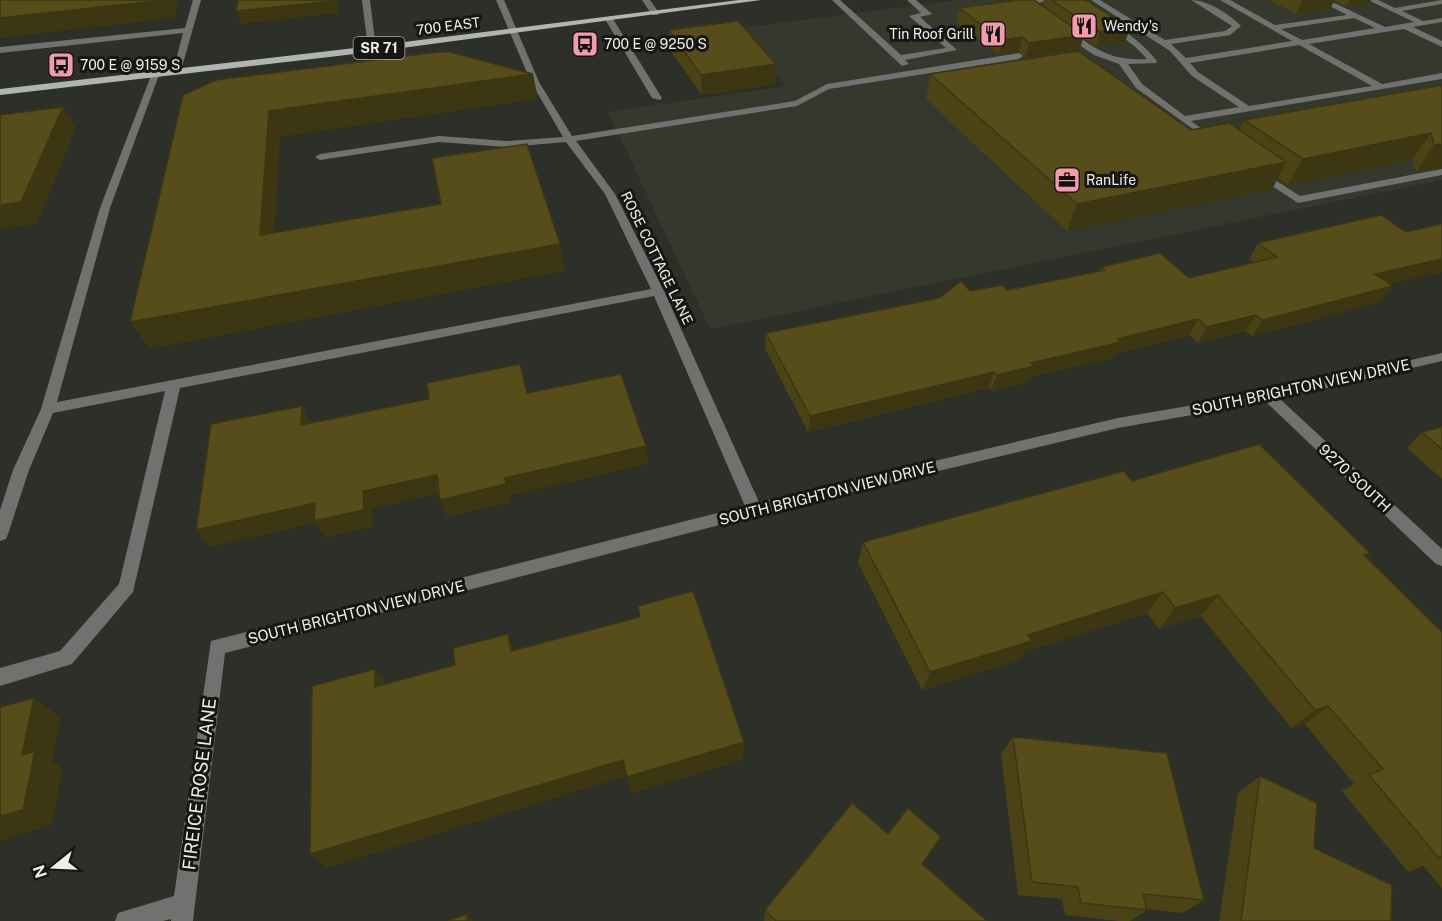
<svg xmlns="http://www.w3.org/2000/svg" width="1442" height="921" viewBox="0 0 1442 921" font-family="'Public Sans',sans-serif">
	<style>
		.built { fill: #35382c }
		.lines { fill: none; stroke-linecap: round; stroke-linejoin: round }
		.minor { fill: #6f726f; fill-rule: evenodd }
		.major { fill: #b0b5b0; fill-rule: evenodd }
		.wall { fill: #4b4216 }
		.shaded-wall { fill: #3d3612 }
		.building { fill: #574d1a; stroke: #3d3612; stroke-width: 1.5 }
		.labels { text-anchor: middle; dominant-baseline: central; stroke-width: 6; stroke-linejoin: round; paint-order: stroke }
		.far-street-label { font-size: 14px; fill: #edefea; stroke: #161714 }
		.far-poi-label { font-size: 14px; fill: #edefea; stroke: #161714; text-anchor: start }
		.shield { fill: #161714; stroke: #acaeaa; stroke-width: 1.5 }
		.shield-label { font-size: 14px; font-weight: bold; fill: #edefea }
		.street-label { font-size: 15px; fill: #edefea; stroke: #161714 }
		.near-street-label { font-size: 18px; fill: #edefea; stroke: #161714 }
	</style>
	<rect width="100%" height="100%" fill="#2d2f29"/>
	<!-- built -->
	<path class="built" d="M957 0H1442V180L710 329 608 112 786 86 740 28Z"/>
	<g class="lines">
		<!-- minor -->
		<g class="minor">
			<path d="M193 0H201L180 74 173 72 183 33 0 53V47L185 28Z"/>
			<path d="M362 0H370L376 49 372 52 368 49Z"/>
			<path d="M496 0H504L539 82 572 136 795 101 827 84 1019 53 1023 56 1019 59 829 89 797 106 576 141 615 194 664 291 759 502 1118 418 1269 392 1442 353V361L1280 399 1442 549V566L1436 564 1266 402 1118 428 801 504 225 653 193 921H171V919L163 921H115L118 913 174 896 211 641 745 506 654 296 180 388 133 592 72 664 0 686V668L60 651 119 584 165 391 53 413 29 470 8 534 6 539 0 541V510L13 470 41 409 100 208 152 73 159 75 110 208 57 402 651 289 605 194 566 142 507 147 439 142 320 160 315 157 320 154 439 136 507 141 563 137 531 82Z"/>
			<path d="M642 0H650L659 13 658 15H652Z"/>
			<path d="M832 0H840L901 55 946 48 909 16 921 13 907 0H916L932 14 920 17 957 50 905 60 909 64 902 66Z"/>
			<path d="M1035 0H1047L1032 6 1038 10 1034 12 1022 5Z"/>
			<path d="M1075 0H1084C1107 21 1138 36 1157 61L1156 63 1128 64 1142 84 1185 116 1239 107 1192 76 1170 51 1091 0H1100L1165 40 1225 31 1232 26 1191 0C1207 0 1230 14 1241 26L1230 35 1171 44 1186 58 1292 41 1220 0H1230L1275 25 1347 15 1318 0H1328L1385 27 1414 22 1368 0H1378L1395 8 1442 0V4L1402 11 1423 21 1442 18V22L1413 27 1442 41V47L1404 29 1309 44 1382 84 1442 73V79L1191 121 1214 137 1216 139 1211 142 1136 88 1119 64 1094 55 1063 34V30H1069C1097 50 1111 61 1147 59 1127 35 1096 23 1075 0ZM1354 18 1375 28 1302 40 1281 29ZM1299 45 1372 86 1249 106 1198 72 1190 63Z"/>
			<path d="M606 17 613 19 662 98 660 100 652 98 605 19Z"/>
			<path d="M1258 169 1300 196 1442 169V175L1298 203 1254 174 1253 172Z"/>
		</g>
		<!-- major -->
		<path class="major" d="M739 0H761L372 52 0 95V89L372 46Z"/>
	</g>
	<!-- wall -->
	<g class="wall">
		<path d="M1044 0H1086L1130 28 1125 42 1096 46 1083 38 1080 49 1025 57 1019 51 999 54 956 22 959 8 1043 6Z"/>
		<path d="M1269 0H1371L1369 3 1347 6 1334 1 1330 9 1296 14Z"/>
		<path d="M669 30 775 84 702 95 670 50Z"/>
		<path d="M930 74 1191 130H1239L1244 120 1442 85V168L1416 172 1413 159 1288 185 1278 178 1272 189 1067 231 926 99Z"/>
		<path d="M1442 224V272L1389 284 1393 286 1381 302 1252 336 1246 331 1198 343 1189 335 1115 354 1113 358 1029 377 1028 382 991 391 989 388 808 432 765 349 766 333 970 291 1007 290 1099 271 1101 267 1189 278 1254 263 1249 259 1258 243 1406 232Z"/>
		<path d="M1442 427V478H1441L1407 448 1422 432Z"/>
		<path d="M1132 481 1366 557 1442 632V888L1423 866 1408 872 1342 791 1354 784 1305 724 1291 728 1201 616 1159 629 1147 613 1025 652 1020 660 922 690 858 563 863 542Z"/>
		<path d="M1013 737 1204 900 1183 913 1147 909V910L1130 921H1119L1065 915 1062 899 1018 895 1001 754Z"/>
		<path d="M1260 776 1314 848 1391 921H1219L1238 793Z"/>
		<path d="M923 864 987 921H764L765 910Z"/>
	</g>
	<!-- shaded-wall -->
	<g class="shaded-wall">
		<path d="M166 0H179L174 18 0 38V18Z"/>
		<path d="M334 0H338V13L241 24 236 11Z"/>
		<path d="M1303 0H1335L1330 9 1296 14Z"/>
		<path d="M1350 0H1371L1369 3 1347 6Z"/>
		<path d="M1130 28 1125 42 1096 46 1100 32Z"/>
		<path d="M1084 35 1080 49 1025 57 1029 43Z"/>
		<path d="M1022 37 1019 51 999 54 1002 40Z"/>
		<path d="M776 64 775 84 702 95 701 75Z"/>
		<path d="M533 74 538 99 280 137 273 262 260 235 269 111Z"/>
		<path d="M63 107 76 128 37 224 0 229V205Z"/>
		<path d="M1431 133 1413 159 1288 185 1303 159Z"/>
		<path d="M1442 144V168L1416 172 1434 145Z"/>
		<path d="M1286 162 1272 189 1067 231 1077 204Z"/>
		<path d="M560 244 565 271 149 349 130 322Z"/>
		<path d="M1442 259V272L1364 290 1375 274Z"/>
		<path d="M1393 286 1381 302 1252 336 1262 320Z"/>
		<path d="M1256 315 1246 331 1198 343 1207 327Z"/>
		<path d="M1198 319 1189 335 1115 354 1113 358 1029 377 1028 382 991 391 997 375 1031 363Z"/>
		<path d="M994 372 989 388 808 432 810 416Z"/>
		<path d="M302 406 312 425H301Z"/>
		<path d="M646 446 648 464 510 496 511 502 447 517 440 500 505 478Z"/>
		<path d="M437 475 444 492 372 509 373 527 325 538 316 523 210 547 196 530Z"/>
		<path d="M1163 592 1147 613 1025 652 1020 660 922 690 930 672 1028 635Z"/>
		<path d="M1218 595 1201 616 1159 629 1175 608Z"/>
		<path d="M508 634 516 654 511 651Z"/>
		<path d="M375 669 388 688 375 687Z"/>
		<path d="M34 698 61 717 52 761 63 768 52 825 0 841V816L22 755Z"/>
		<path d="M1328 706 1305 724 1291 728 1315 710Z"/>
		<path d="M744 742 743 760 631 794 627 777Z"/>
		<path d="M623 760 627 776 327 868 310 854Z"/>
		<path d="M467 914 473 921H467Z"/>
	</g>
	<!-- building -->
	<g class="building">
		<path d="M0 0H166L0 18Z"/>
		<path d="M238 0H334V1L236 11Z"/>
		<path d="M1018 0H1034L1084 35 1029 43 1022 37 1002 40 959 8Z"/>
		<path d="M1051 0H1086L1130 28 1100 32Z"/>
		<path d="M738 21 776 64 701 75 669 30Z"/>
		<path d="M1078 51 1191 130 1229 123 1286 162 1077 204 930 74Z"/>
		<path d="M439 52H450L533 74 269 111 260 235 441 204 432 158 527 144 560 244 130 322 183 95 216 80Z"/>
		<path d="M1442 85V144L1434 145 1431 133 1303 159 1244 120Z"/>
		<path d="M63 107 21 202 0 205V115Z"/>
		<path d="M1381 215 1406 232 1442 224V259L1375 274 1393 286 1262 320 1256 315 1207 327 1198 319 1118 339 1121 342 1031 363 1034 366 997 375 994 372 810 416 766 333 939 298 961 281 970 291 1002 285 1007 290 1105 270 1101 267 1160 253 1189 278 1277 257 1258 243Z"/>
		<path d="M520 364 527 393 621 374 646 446 505 478 506 484 440 500 437 475 363 491 364 510 314 521 315 503 196 530 211 424 302 406 301 425 429 399 427 383Z"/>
		<path d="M1442 427V449L1422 432Z"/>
		<path d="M1259 444 1370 553 1364 555 1442 632V857L1439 858 1369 775 1383 769 1328 706 1315 710 1218 595 1175 608 1163 592 1028 635 1032 641 930 672 863 542 1124 471 1132 481Z"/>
		<path d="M693 591 744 742 627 777 623 760 310 854 312 686 375 669V687L455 665 453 648 508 634 511 651 640 617 638 606Z"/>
		<path d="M34 698 22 755 35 751 23 810 0 816V707Z"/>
		<path d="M1013 737 1167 753 1204 900 1143 894 1147 910 1081 903 1078 887 1032 882Z"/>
		<path d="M1260 776 1317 803 1314 848 1392 885 1391 921H1241Z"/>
		<path d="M852 803 888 834 908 808 941 837 922 864 987 921H776L765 910Z"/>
		<path d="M467 914V921H448Z"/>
	</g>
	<!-- icons -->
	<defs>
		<symbol id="restaurant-square" viewBox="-11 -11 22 22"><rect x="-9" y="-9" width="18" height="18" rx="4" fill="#f39aac" stroke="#161714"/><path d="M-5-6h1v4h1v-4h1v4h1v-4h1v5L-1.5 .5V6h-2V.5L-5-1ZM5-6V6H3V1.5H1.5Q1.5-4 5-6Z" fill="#111"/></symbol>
		<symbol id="bus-square" viewBox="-11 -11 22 22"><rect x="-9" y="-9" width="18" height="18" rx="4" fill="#f39aac" stroke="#161714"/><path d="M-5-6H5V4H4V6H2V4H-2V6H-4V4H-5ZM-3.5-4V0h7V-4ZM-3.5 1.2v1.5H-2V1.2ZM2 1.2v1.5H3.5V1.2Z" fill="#111"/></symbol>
		<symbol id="office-square" viewBox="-11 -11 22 22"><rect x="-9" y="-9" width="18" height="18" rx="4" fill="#f39aac" stroke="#161714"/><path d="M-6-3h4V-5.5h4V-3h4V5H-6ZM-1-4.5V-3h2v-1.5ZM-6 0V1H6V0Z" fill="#111"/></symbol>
	</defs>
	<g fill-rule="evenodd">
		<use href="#restaurant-square" x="1069" y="11" width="30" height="30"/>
		<use href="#restaurant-square" x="978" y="19" width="30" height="30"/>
		<use href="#bus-square" x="570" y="29" width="30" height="30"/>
		<use href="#bus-square" x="46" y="50" width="30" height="30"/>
		<use href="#office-square" x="1052" y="165" width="30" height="30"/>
	</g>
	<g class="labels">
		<!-- far-street labels -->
		<g class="far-street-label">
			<text transform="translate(448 26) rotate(-7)">700 EAST</text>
			<text transform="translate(657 258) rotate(64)">ROSE COTTAGE LANE</text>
		</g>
		<!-- far-poi labels -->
		<g class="far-poi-label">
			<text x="1104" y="26">Wendy's</text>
			<text x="974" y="34" text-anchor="end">Tin Roof Grill</text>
			<text x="604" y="44">700 E @ 9250 S</text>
			<text x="80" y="65">700 E @ 9159 S</text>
			<text x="1086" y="180">RanLife</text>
		</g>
		<!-- shield labels -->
		<rect class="shield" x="353.5" y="37" width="51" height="22" rx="4.5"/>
		<g class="shield-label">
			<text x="379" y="48">SR 71</text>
		</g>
		<!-- street labels -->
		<g class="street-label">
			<text transform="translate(1301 387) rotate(-12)">SOUTH BRIGHTON VIEW DRIVE</text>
			<text transform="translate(1355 478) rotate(43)">9270 SOUTH</text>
			<text transform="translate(827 493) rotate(-14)">SOUTH BRIGHTON VIEW DRIVE</text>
			<text transform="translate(356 612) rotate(-14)">SOUTH BRIGHTON VIEW DRIVE</text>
		</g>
		<!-- near-street labels -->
		<g class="near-street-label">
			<text transform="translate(199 784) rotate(-83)">FIREICE ROSE LANE</text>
		</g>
	</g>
	<!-- north arrow -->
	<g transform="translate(54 867) rotate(252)" stroke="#161714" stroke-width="4.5" paint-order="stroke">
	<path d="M0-4.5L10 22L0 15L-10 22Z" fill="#edefea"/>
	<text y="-9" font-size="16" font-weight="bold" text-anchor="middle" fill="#edefea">N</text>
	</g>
</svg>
